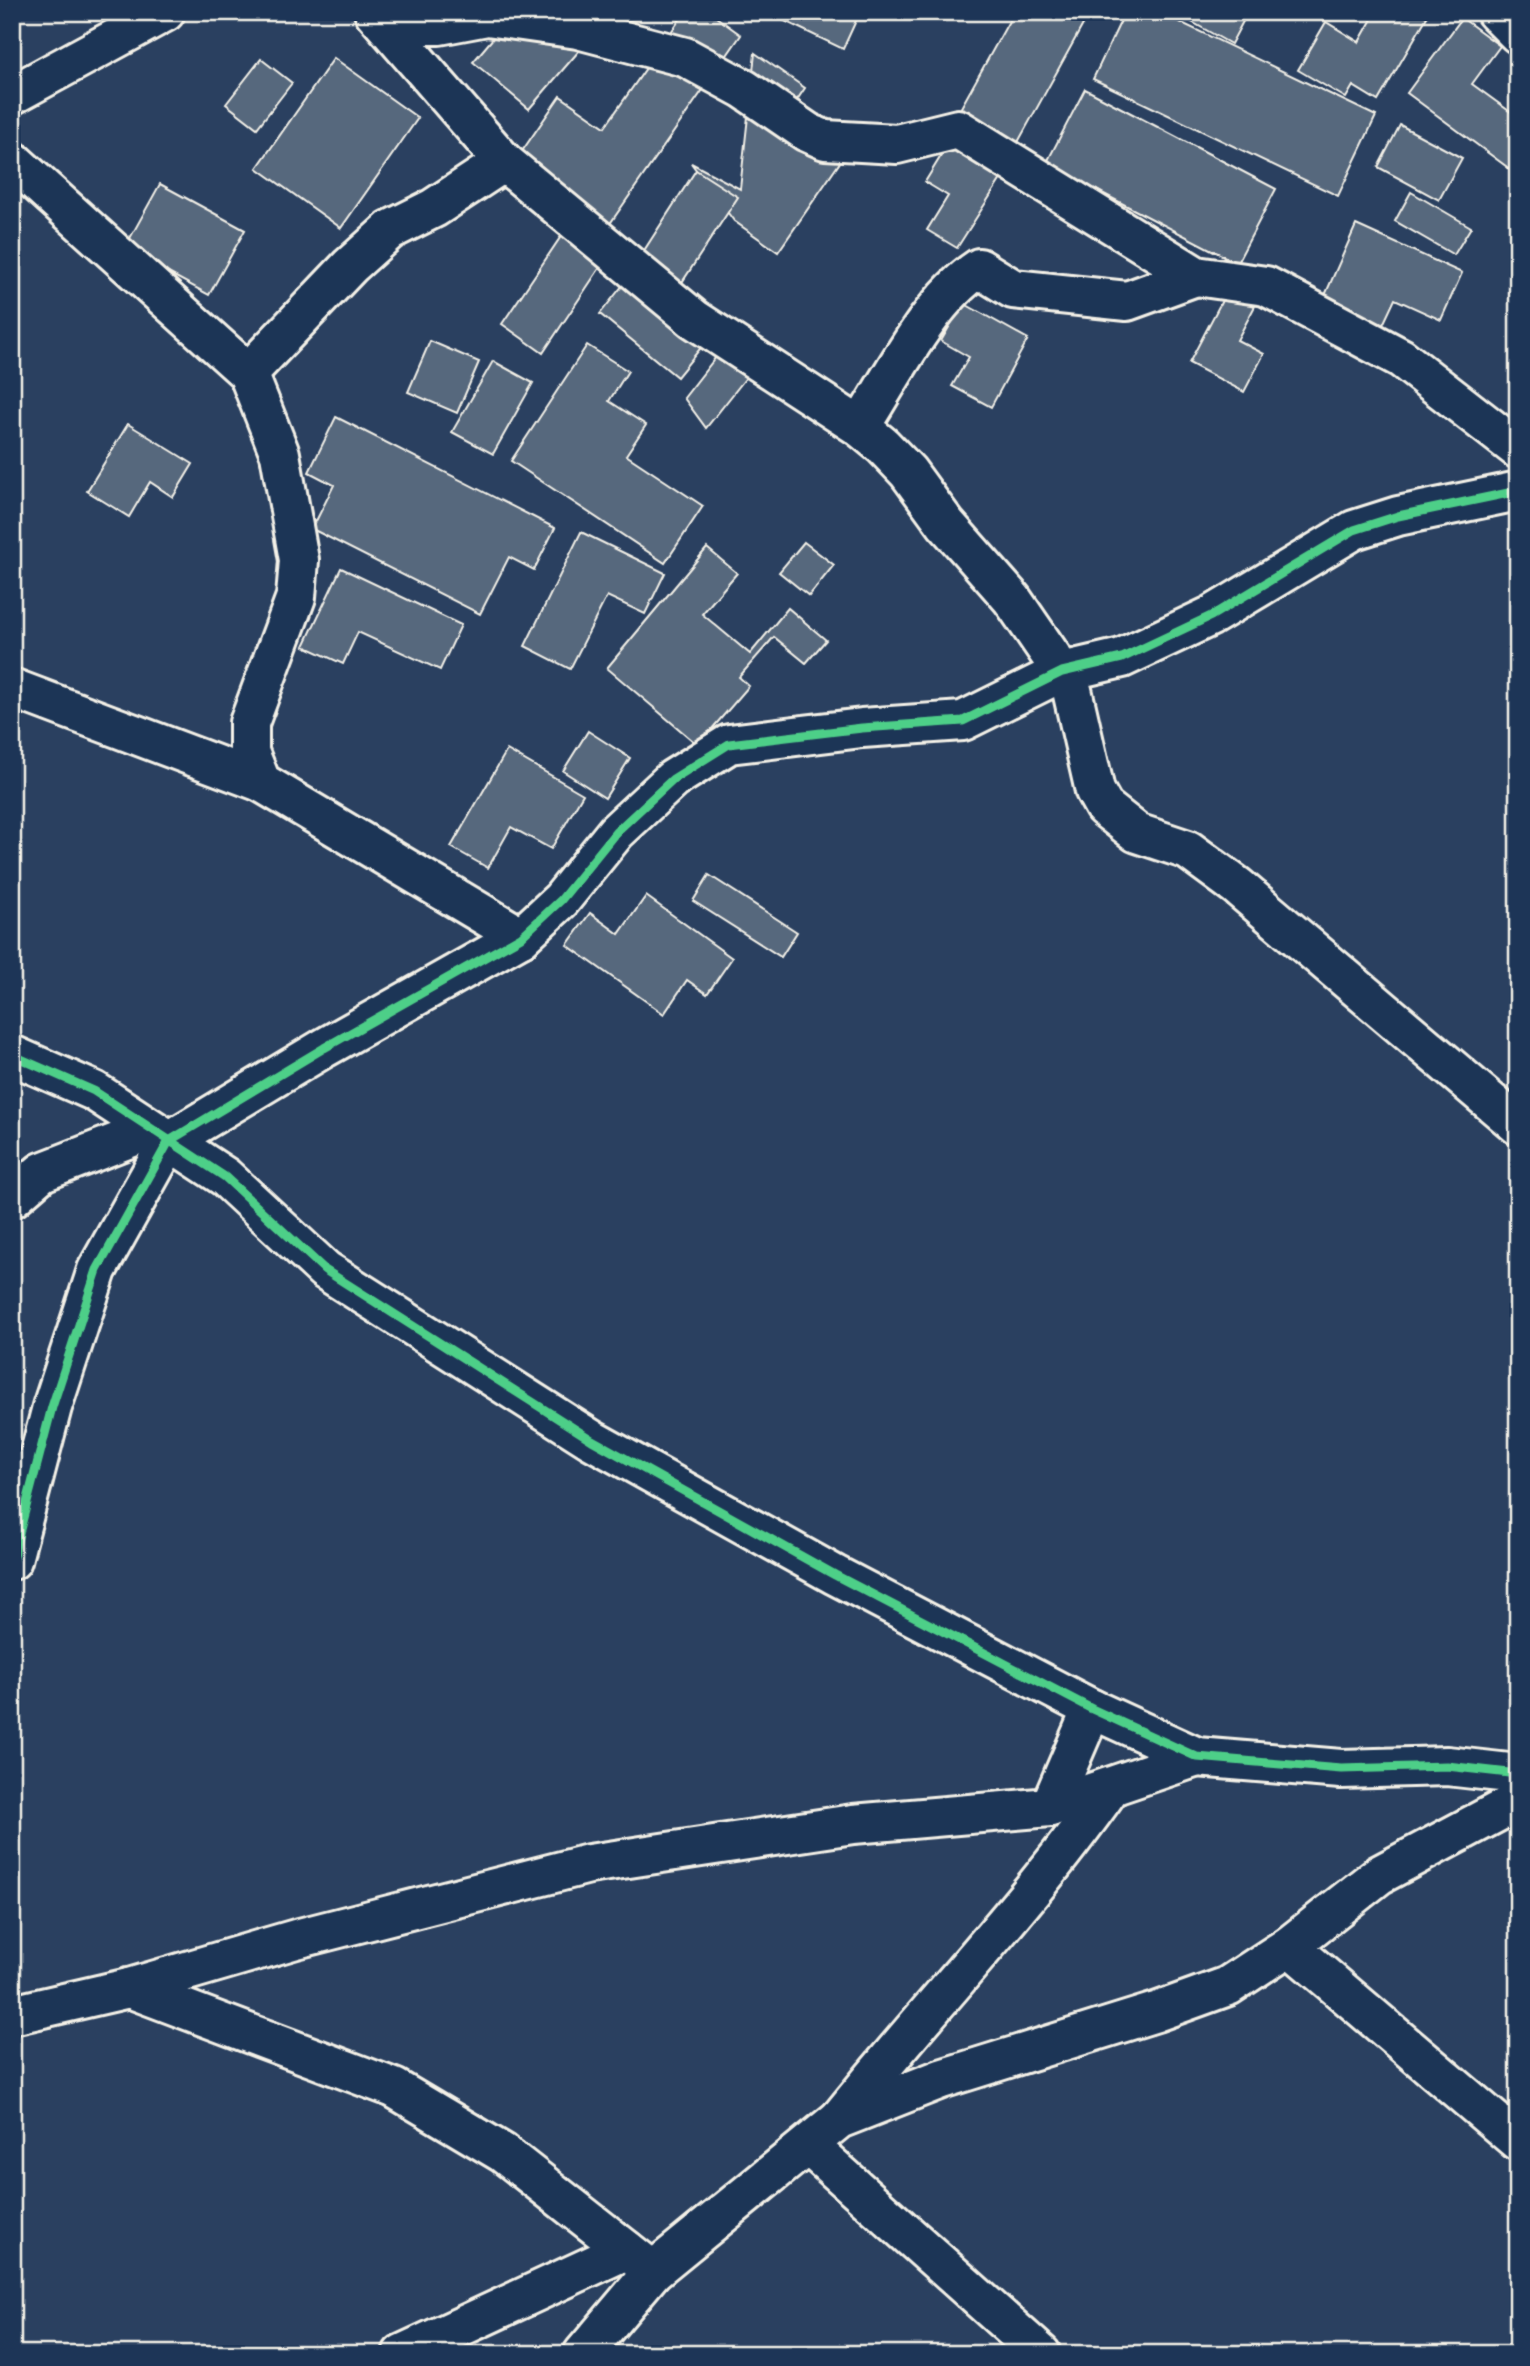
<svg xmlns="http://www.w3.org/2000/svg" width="1530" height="2366" viewBox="0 0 1530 2366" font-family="Kalam,sans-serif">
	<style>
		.building { fill: #56677d; stroke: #f4f1e8; stroke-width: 2 }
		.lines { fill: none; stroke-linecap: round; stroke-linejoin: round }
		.minor-casing { stroke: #f4f1e8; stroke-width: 44 }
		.minor { stroke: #1d3557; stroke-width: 38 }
		.cycleway-casing { stroke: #1d3557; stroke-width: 13 }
		.cycleway { stroke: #4dcf88; stroke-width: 9 }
	</style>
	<rect width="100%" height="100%" fill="#2a4060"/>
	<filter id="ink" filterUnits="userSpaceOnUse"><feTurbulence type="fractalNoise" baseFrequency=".0143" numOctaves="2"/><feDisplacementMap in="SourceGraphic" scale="14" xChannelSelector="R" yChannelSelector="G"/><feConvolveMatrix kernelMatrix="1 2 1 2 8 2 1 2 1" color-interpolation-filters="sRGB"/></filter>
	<g filter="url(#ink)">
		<!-- building -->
		<g class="building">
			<path d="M515 12 585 44 529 109 473 62Z"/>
			<path d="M685 12H709L741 35 609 225 516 160 560 96 605 127Z"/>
			<path d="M766 12H860L843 49Z"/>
			<path d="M1014 12H1090L1017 144 959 111Z"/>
			<path d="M1125 12H1159L1376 116 1338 196 1093 79Z"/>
			<path d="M1174 12H1248L1231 44Z"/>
			<path d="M1376 12H1418L1427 17 1378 101 1353 86 1346 98 1298 70 1326 22 1359 42Z"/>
			<path d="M1462 18 1500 46 1472 84 1516 116 1518 114V175L1407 93Z"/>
			<path d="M755 53 805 88 787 115 845 155 778 252 734 221 691 163 740 189Z"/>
			<path d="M334 58 418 118 341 228 257 168Z"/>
			<path d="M261 59 292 83 257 128 226 104Z"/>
			<path d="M1085 89 1276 189 1237 263 1046 164Z"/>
			<path d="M1400 125 1462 158 1439 200 1378 167Z"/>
			<path d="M952 138 1006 171 957 248 927 230 948 196 925 182Z"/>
			<path d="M696 170 738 197 675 293 634 266Z"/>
			<path d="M160 184 245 230 209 295 124 249Z"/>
			<path d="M1411 192 1471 227 1454 255 1395 221Z"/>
			<path d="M1356 225 1462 273 1441 320 1395 299 1381 329 1322 302Z"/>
			<path d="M566 229 607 257 543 353 502 324Z"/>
			<path d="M627 280 704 344 677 377 600 314Z"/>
			<path d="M1227 291 1255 306 1237 340 1264 354 1244 392 1189 363Z"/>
			<path d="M963 303 1028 339 991 407 952 386 969 357 941 341Z"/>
			<path d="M430 341 479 362 457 413 408 392Z"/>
			<path d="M587 345 628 371 609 401 646 425 626 455 703 506 665 563 511 461Z"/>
			<path d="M723 348 752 370 706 428 684 398Z"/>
			<path d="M493 361 533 383 493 454 452 432Z"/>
			<path d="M336 417 555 528 534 570 509 557 480 614 312 529 334 485 309 472Z"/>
			<path d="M128 424 193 464 173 497 150 482 129 517 87 491Z"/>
			<path d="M581 532 665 573 645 614 607 596 570 669 525 646Z"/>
			<path d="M804 542 834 565 809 596 779 572Z"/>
			<path d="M707 548 737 573 702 614 750 654 788 608 826 640 806 663 774 637 739 677 749 686 698 745 607 668Z"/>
			<path d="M341 568 461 625 440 670 358 632 343 664 304 646Z"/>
			<path d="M588 731 630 758 605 798 563 771Z"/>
			<path d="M507 750 583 794 551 849 511 827 488 868 451 847Z"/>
			<path d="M709 875 797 932 781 957 693 901Z"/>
			<path d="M646 896 732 958 707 994 687 980 664 1014 567 945 590 913 619 934Z"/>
		</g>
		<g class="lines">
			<defs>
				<g id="minor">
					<path d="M374 12 504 162 694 319 860 427 883 446 908 472 946 524 1012 599 1062 672 1072 690 1095 791 1104 807 1137 833 1188 850 1237 886 1518 1125"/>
					<path d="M1496 12 1518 34"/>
					<path d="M386 25H439L487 16 578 29 685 57 744 89 807 132 825 140 897 144 958 129 1196 276 1266 286 1401 358 1518 449"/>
					<path d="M12 95 165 12"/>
					<path d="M12 160 248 373 280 454 299 560 296 597 249 723V752L261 782 521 937"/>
					<path d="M248 373 350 266 390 230 434 208 504 162"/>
					<path d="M860 427C893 376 929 301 979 268L1013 289 1127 301 1196 276"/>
					<path d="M12 688 261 782"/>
					<path d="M12 1055 94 1091 225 1177 325 1270 592 1440 835 1575 1092 1709 1197 1757 1341 1769 1447 1766 1518 1774"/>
					<path d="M12 1198 42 1172 150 1130"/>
					<path d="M12 1560 52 1407 97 1270 169 1141 324 1048 521 937 561 900 616 832 673 779 729 744 862 728 963 721 1062 672 1122 658 1211 616 1354 530 1398 516 1518 491"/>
					<path d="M1050 1807 1092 1709"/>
					<path d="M1289 1946 1518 2141"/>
					<path d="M129 1988 394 2088 503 2153 653 2271"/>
					<path d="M12 2015 129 1988 296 1939 589 1864 853 1824 1050 1807 1197 1757"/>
					<path d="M840 2118C929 2007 1028 1905 1110 1788"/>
					<path d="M809 2146 1041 2354"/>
					<path d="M402 2354 626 2250"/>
					<path d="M583 2354 653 2271 839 2119 941 2079 1156 2012 1228 1986 1289 1946 1379 1875 1518 1801"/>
				</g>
			</defs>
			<!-- minor casing -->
			<use href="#minor" class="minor-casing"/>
			<!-- minor -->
			<use href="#minor" class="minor"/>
			<defs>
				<g id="cycleway">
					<path d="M12 1055 94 1091 225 1177 325 1270 592 1440 835 1575 1092 1709 1197 1757 1341 1769 1447 1766 1518 1774"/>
					<path d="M12 1560 52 1407 97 1270 169 1141 324 1048 521 937 561 900 616 832 673 779 729 744 862 728 963 721 1062 672 1122 658 1211 616 1354 530 1398 516 1518 491"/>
				</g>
			</defs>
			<!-- cycleway casing -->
			<use href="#cycleway" class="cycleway-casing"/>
			<!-- cycleway -->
			<use href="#cycleway" class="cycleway"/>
		</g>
	</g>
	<!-- margin -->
	<rect width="1530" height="2366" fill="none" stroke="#1d3557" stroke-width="42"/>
	<rect x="21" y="21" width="1488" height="2324" fill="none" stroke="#f4f1e8" stroke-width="2.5" filter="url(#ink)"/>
</svg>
